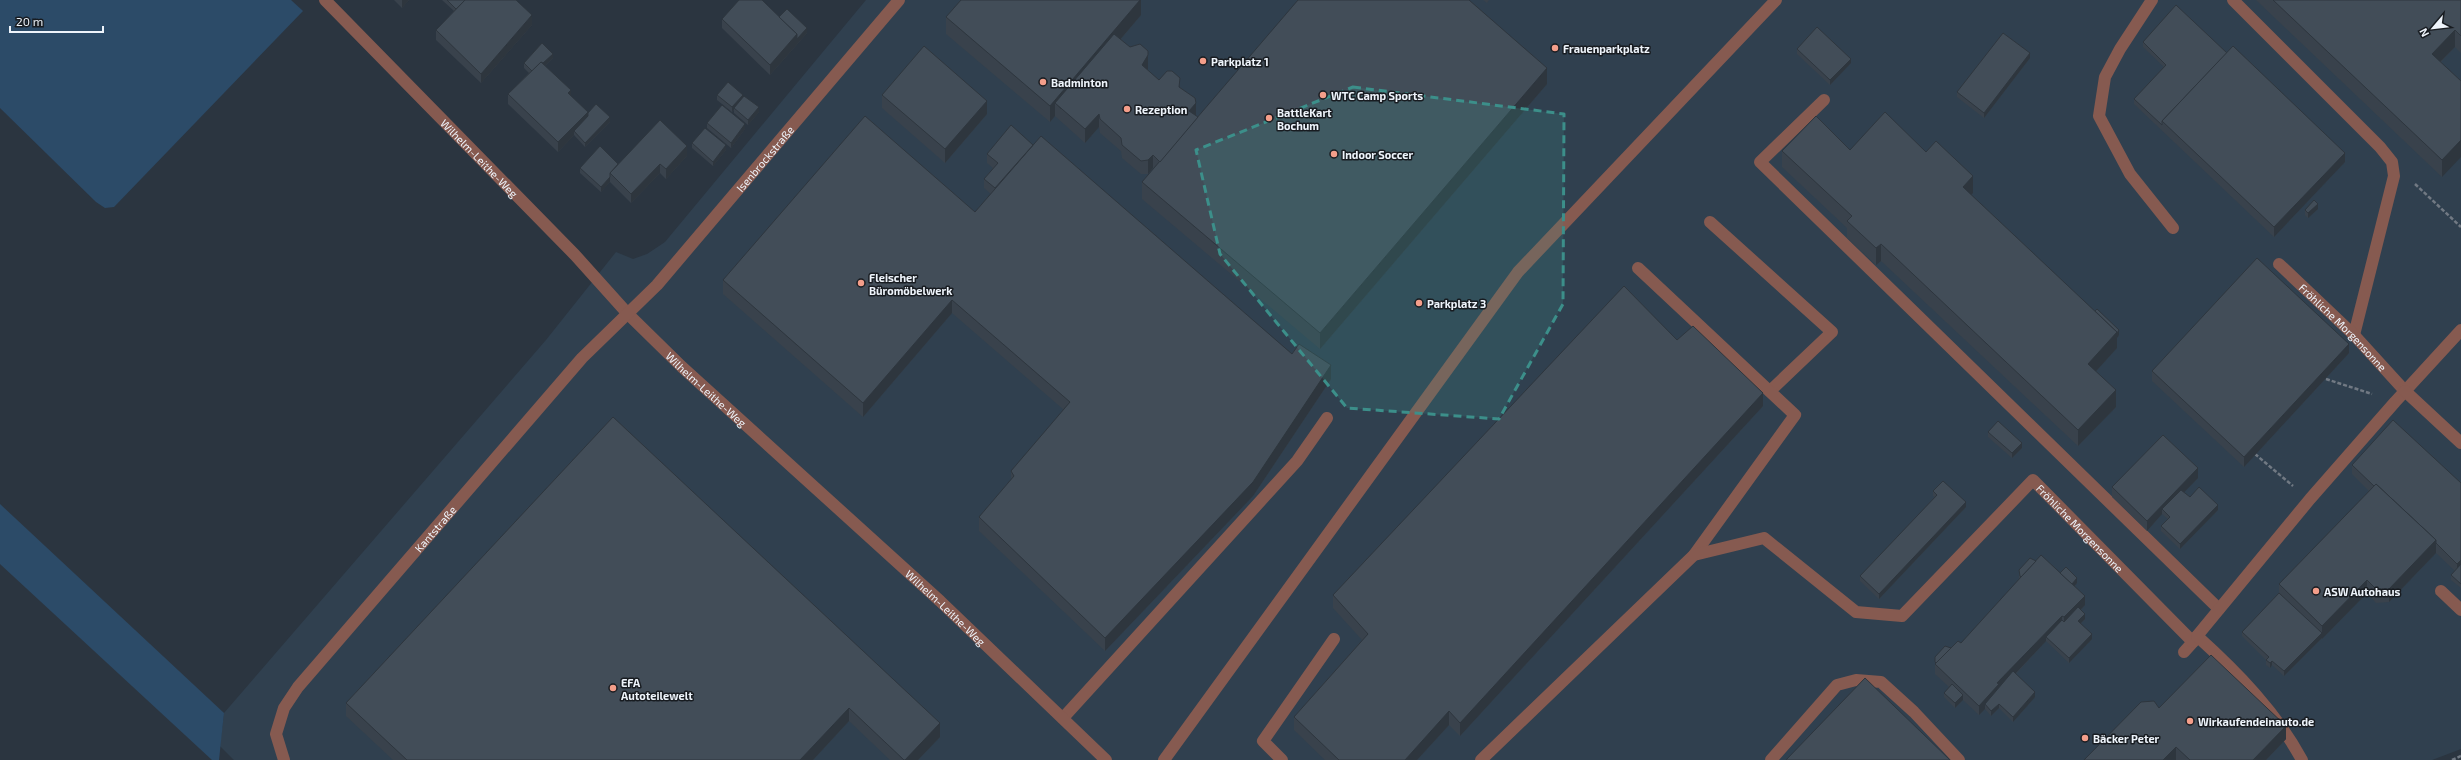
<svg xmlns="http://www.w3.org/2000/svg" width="2461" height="760" viewBox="0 0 2461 760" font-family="'Exo 2',sans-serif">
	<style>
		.built { fill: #30404f }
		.green { fill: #2c4b68 }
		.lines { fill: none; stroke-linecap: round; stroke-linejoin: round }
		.path { stroke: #717983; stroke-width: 2.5; stroke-dasharray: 4 2; stroke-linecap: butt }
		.lane { stroke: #865a50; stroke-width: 12 }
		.street { stroke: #865a50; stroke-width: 12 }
		.wall { fill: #39424c }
		.shaded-wall { fill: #2e363e }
		.building { fill: #424d58; stroke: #2e363e }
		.marked { fill: #3c8f8a; fill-opacity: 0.2; stroke: #3c8f8a; stroke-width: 3; stroke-dasharray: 8 5; stroke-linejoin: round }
		.poi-dot { fill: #f49e8a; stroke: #181c21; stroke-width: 1.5 }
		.labels { text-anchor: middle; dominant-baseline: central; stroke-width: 3; stroke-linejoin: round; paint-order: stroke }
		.poi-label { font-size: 11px; font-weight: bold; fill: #eef4fb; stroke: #181c21; text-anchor: start }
		.street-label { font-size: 11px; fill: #eef4fb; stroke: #181c21 }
	</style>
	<rect width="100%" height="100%" fill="#2b3540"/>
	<!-- built -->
	<path class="built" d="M866 0H2461V749L2432 760H234L220 746 224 713 546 340 616 252 633 259 647 254 665 242Z"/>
	<!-- green -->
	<g class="green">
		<path d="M0 0H291L303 11 114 207 105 208 96 202 0 108Z"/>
		<path d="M0 504 224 713 219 760H212L0 564Z"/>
	</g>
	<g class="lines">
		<!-- path -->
		<g class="path">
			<path d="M2415 184 2461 227"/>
			<path d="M2326 379 2372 394"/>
			<path d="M2255 454 2293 486"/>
			<path d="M2452 760 2461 756"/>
		</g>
		<!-- lane -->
		<g class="lane">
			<path d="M2152 0 2120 49 2105 77 2099 116 2130 174 2173 228"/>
			<path d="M2233 0 2380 147 2392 162 2394 176 2354 335"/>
			<path d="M1824 100 1760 162 2219 609"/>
			<path d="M1710 222 1832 332 1770 391"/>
			<path id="s1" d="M2279 264 2354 335 2405 391"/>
			<path d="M1638 268 1795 415 1694 555"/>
			<path d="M2441 591 2461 610"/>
			<path d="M2184 652 2193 642"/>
			<path d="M1063 718 1297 461 1327 418"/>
			<path d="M1164 760 1518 272 1776 0"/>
			<path d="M1282 760 1263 741 1334 639"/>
			<path id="s2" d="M1481 760 1694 555 1764 538 1856 612 1902 616 2033 480 2193 642 2197 636"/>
			<path d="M1771 760 1837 685 1856 680 1881 682 1914 712 1959 760"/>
			<path d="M2302 760C2276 712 2238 673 2197 636L2310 499 2395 402 2461 330"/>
		</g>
		<!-- street -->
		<g class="street">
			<path id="s3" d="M325 0 575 255 628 314 682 367 940 601 1106 760"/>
			<path d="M2405 391 2461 443"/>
			<path id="s4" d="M284 760 276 734 284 708 298 687 582 358 657 285 899 0"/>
		</g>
	</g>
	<!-- wall -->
	<g class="wall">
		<path d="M394 0H409L402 8Z"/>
		<path d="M442 0H516L532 25 481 83 436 40V30L454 11Z"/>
		<path d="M1141 0V15L1121 39 1148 69 1147 70 1159 80 1180 87 1196 116 1198 117 1547 84 1320 349 1142 199V182L1154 169 1153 168 1148 174H1141L1122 158 1121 151 1100 133 1099 127 1085 143 1055 116 1050 122 946 34V17Z"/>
		<path d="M1483 0H1489L1487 3Z"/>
		<path d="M2256 0H2461V53L2455 47 2441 62 2461 81 2442 177Z"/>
		<path d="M722 19 807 33 770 75 722 28Z"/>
		<path d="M2143 42 2227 53 2345 162 2274 237 2134 104V99L2164 67 2143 47Z"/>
		<path d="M1797 49 1851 63 1830 85 1797 54Z"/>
		<path d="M553 58 545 66 571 96 588 113 610 122 585 147 574 135 558 152 508 104V94L529 73 524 68V63Z"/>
		<path d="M2030 58 1984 118 1957 97V92Z"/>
		<path d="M717 95 743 98 759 112 748 125 734 113V110L732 112 717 100Z"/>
		<path d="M882 95 987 114 945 163 882 108Z"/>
		<path d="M707 123 745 129 731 148 707 128Z"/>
		<path d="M692 143 726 150 713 166 692 148Z"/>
		<path d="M1033 145 1292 354 1331 379 1253 496 1105 651 979 531V517L1011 481V471L1064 410 952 313 863 417 723 294V280L975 212 991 194 984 188V179L993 168 987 163V154Z"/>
		<path d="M1782 151 1926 152 1973 193 1971 195 2119 335 2117 338V348L2096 371 2116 407 2078 446 1896 275 1881 261 1876 265 1847 238V228L1782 167Z"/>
		<path d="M687 156 666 179 660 173 631 203 610 182 601 192 580 173V168Z"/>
		<path d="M2318 209 2308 218 2305 215V210Z"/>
		<path d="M1677 340 1763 406 1460 736 1449 725 1417 760H1325L1294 730V717L1362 640 1333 608V595Z"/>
		<path d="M2349 353 2244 467 2152 381V371Z"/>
		<path d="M613 417 940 737 918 760H890L849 721 813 760H393L346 716V703Z"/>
		<path d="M1988 432 2022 448 2012 458 1988 437Z"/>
		<path d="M2352 465 2461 483V588L2451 580V575L2455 571 2436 553 2389 602 2376 603 2367 593 2322 639V638L2284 676 2272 665 2270 668 2266 665V660L2242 636V632L2279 593V584L2369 491 2352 474Z"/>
		<path d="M2198 478 2184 492 2190 497 2218 510 2180 549 2161 531V526L2168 519 2162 514 2147 531 2112 497V487Z"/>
		<path d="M1933 491 1966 507 1879 599 1860 581V576L1935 497 1933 496Z"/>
		<path d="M2036 561 2060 573 2077 583 2075 586 2085 605 2081 610 2085 619 2081 623 2092 639 2069 663 2046 641 2016 674 2035 697 2013 722 1999 708 1991 716 1985 709 1979 715 1963 700 1955 708 1944 697V693L1949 687 1935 674V662L1951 648 1961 643 2019 579V570Z"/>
		<path d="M2159 708 2286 739 2266 760H2084Z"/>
	</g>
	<!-- shaded-wall -->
	<g class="shaded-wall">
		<path d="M402 0H409L402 8Z"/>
		<path d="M1140 0H1141V15L1061 109 1055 103V116L1050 122V106Z"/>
		<path d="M532 15V25L481 83V74Z"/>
		<path d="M807 28V33L770 75V65L797 34Z"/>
		<path d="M2455 30V47L2432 70V54Z"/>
		<path d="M2030 53V58L1984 118V113Z"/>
		<path d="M553 54V58L534 77V72Z"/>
		<path d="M1148 55V69L1142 78V65Z"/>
		<path d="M1851 59V63L1830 85V80Z"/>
		<path d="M1547 68V84L1320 349V333Z"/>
		<path d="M571 90V99L568 93Z"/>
		<path d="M743 95V100L734 108V110L732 112V107Z"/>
		<path d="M987 101V114L945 163V149Z"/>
		<path d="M1196 103V117L1189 111Z"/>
		<path d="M759 107V112L748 125V120Z"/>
		<path d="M588 112V121L574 131V135L558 152V142Z"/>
		<path d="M1099 114V127L1085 143V129Z"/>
		<path d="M610 117V122L585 147V143Z"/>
		<path d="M745 124V129L731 148V143Z"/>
		<path d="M2461 140V157L2442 177V160Z"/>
		<path d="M726 145V150L713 166V162Z"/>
		<path d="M687 146V156L666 179V169Z"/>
		<path d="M2345 153V162L2274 237V227Z"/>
		<path d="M1153 155V168L1148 174V160Z"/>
		<path d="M660 164V173L631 203V194Z"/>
		<path d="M1973 176V193L1963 204V187Z"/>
		<path d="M610 177V182L601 192V187Z"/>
		<path d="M2318 204V209L2308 218V213Z"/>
		<path d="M1881 244V261L1876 265V248Z"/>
		<path d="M952 300V313L863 417V403Z"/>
		<path d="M2119 330V335L2117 338V348L2088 380V364L2117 332Z"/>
		<path d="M2349 344V353L2244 467V457Z"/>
		<path d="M1331 365V379L1253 496 1105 651V638Z"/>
		<path d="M2116 390V407L2078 446V430Z"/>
		<path d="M1763 393V406L1460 736V723Z"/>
		<path d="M2022 443V448L2012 458V453Z"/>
		<path d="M2198 468V478L2165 512 2162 509V514L2147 531V521Z"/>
		<path d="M1966 502V507L1879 599V594Z"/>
		<path d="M2218 505V510L2180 549V544Z"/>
		<path d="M2436 540V553L2389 602V589Z"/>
		<path d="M2461 560V569L2457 573V564Z"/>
		<path d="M2077 578V583L2070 591V587Z"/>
		<path d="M2367 580V593L2322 639V626Z"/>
		<path d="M2085 596V605L2064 627V617Z"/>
		<path d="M2085 614V619L2078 626V621Z"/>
		<path d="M2062 616V625L2046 637V641L1999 691 1985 704V709L1979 715V706L1997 683Z"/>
		<path d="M2322 633V638L2284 676V671Z"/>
		<path d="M2092 634V639L2069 663V658Z"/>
		<path d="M2272 661V665L2270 668V663Z"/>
		<path d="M2035 692V697L2013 722V717Z"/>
		<path d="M1963 695V700L1955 708V703Z"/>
		<path d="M1999 704V708L1991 716V711Z"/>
		<path d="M849 708V721L813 760H800Z"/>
		<path d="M1449 711V725L1417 760H1405Z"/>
		<path d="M940 723V737L918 760H905Z"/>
		<path d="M2286 726V739L2266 760H2253Z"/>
		<path d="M2176 747V760H2163Z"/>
	</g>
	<!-- building -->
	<g class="building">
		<path d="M447 0H465L456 9Z"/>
		<path d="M465 0H516L532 15 481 74 436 30Z"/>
		<path d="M739 0H762L797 34 770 65 722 19Z"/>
		<path d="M961 0H1140L1050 106 946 17Z"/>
		<path d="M1298 0H1469L1547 68 1320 333 1142 182Z"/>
		<path d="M2273 0H2461V36L2455 30 2432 54 2461 81V140L2442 160Z"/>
		<path d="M2176 5 2227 53 2162 121V125L2134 99 2166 65 2143 42Z"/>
		<path d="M787 9 807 28 797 39V34L779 17Z"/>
		<path d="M1817 27 1851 59 1830 80 1797 49Z"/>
		<path d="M2003 33 2030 53 1984 113 1957 92Z"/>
		<path d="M1114 34 1130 47 1140 44 1148 51V55L1142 65 1159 80 1167 71H1172L1180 78 1179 87 1195 98 1196 103 1189 111 1198 117 1160 162 1153 155 1148 160 1141 161 1122 145 1121 138 1100 119 1099 114 1085 129 1055 103Z"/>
		<path d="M542 43 553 54 543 63 541 62 532 71 524 63Z"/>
		<path d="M924 46 987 101 945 149 882 95Z"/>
		<path d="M2233 46 2345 153 2274 227 2162 121Z"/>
		<path d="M541 62 571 90 568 93 588 112 558 142 508 94Z"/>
		<path d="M728 82 743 95 732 107 717 95Z"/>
		<path d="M744 96 759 107 748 120 734 108Z"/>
		<path d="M596 104 610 117 585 143 574 131 588 116V113Z"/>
		<path d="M722 105 745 124 731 143 707 123Z"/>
		<path d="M1885 112 1926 152 1936 141 1973 176 1963 187 2117 332 2088 364 2116 390 2078 430 1896 258 1881 244 1876 248 1847 221 1852 216 1782 151 1816 116 1850 150Z"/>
		<path d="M865 116 975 212 1041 136 1292 354 1299 344 1331 365 1253 482 1105 638 979 517 1014 476 1011 471 1070 402 952 300 863 403 723 280Z"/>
		<path d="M660 120 687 146 666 169 660 164 631 194 610 173Z"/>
		<path d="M1011 125 1033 145 995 188 984 179 998 163 987 154Z"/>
		<path d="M705 128 726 145 713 162 692 143Z"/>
		<path d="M600 146 618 164 610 173V177L601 187 580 168Z"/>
		<path d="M2314 200 2318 204 2308 213 2305 210Z"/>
		<path d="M2257 258 2349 344 2244 457 2152 371Z"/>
		<path d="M1624 286 1677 340 1693 326 1763 393 1460 723 1449 711 1405 760H1339L1294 717 1368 634 1333 595Z"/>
		<path d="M2097 309 2119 330 2117 333V332L2095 311Z"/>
		<path d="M613 417 940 723 905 760H904L849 708 800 760H407L346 703Z"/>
		<path d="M2393 420 2461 483V560L2457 564 2436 543V540L2376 484 2374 486 2352 465Z"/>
		<path d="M1998 421 2022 443 2012 453 1988 432Z"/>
		<path d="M2163 435 2198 468 2147 521 2112 487Z"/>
		<path d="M1943 481 1966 502 1879 594 1860 576 1937 495 1933 491Z"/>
		<path d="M2376 484 2436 540 2389 589H2376L2367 580 2322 626 2279 584Z"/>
		<path d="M2199 487 2218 505 2180 544 2161 526 2170 517 2162 509 2181 490 2190 497Z"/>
		<path d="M2041 555 2085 596 2064 617 2062 616 1997 683 1999 684 1979 706 1935 664 1958 641 1961 643Z"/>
		<path d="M2030 558 2036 561 2021 577 2020 576 2019 570Z"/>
		<path d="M2461 564V584L2451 575Z"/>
		<path d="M2066 567 2077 578 2072 584 2060 573Z"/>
		<path d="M2279 593 2322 633 2284 671 2272 661 2270 663 2266 660 2269 657 2242 632Z"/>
		<path d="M2078 607 2085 614 2078 621 2092 634 2069 658 2046 637 2062 620 2064 622Z"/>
		<path d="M1945 646 1951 648 1936 663 1935 662V657Z"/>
		<path d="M2211 655 2286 726 2253 760H2190L2176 747 2163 760H2084L2141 702 2154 701 2159 708Z"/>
		<path d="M2013 671 2035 692 2013 717 1999 704 1991 711 1985 704Z"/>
		<path d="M1865 678 1950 760H1786Z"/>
		<path d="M1952 684 1963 695 1955 703 1944 693Z"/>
	</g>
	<!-- marked area -->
	<path class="marked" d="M1353 87 1564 114 1563 304 1499 419 1347 408 1220 254 1196 150Z"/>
	<!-- markers -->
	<g class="poi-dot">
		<circle cx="1555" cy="48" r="4"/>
		<circle cx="1203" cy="61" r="4"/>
		<circle cx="1043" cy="82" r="4"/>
		<circle cx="1323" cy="95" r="4"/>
		<circle cx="1127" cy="109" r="4"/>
		<circle cx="1269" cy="118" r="4"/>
		<circle cx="1334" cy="154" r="4"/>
		<circle cx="861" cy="283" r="4"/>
		<circle cx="1419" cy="303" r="4"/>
		<circle cx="2316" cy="591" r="4"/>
		<circle cx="613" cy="688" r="4"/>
		<circle cx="2190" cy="721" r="4"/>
		<circle cx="2085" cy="738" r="4"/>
	</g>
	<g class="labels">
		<!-- poi labels -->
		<g class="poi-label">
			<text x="1563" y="48">Frauenparkplatz</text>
			<text x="1211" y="61">Parkplatz 1</text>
			<text x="1051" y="82">Badminton</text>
			<text x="1331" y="95">WTC Camp Sports</text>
			<text x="1135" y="109">Rezeption</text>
			<text x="1277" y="112">BattleKart<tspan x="1277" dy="13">Bochum</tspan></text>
			<text x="1342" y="154">Indoor Soccer</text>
			<text x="869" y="277">Fleischer<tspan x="869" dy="13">Büromöbelwerk</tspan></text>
			<text x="1427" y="303">Parkplatz 3</text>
			<text x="2324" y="591">ASW Autohaus</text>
			<text x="621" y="682">EFA<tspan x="621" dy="13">Autoteilewelt</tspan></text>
			<text x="2198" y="721">Wirkaufendeinauto.de</text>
			<text x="2093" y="738">Bäcker Peter</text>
		</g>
		<!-- street labels -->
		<g class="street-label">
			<text stroke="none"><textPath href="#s3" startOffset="221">Wilhelm-Leithe-Weg</textPath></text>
			<text stroke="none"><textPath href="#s4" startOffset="785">Isenbrockstraße</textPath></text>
			<text stroke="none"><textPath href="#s1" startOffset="90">Fröhliche Morgensonne</textPath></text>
			<text stroke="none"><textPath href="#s3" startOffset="545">Wilhelm-Leithe-Weg</textPath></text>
			<text stroke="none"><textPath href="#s4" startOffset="289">Kantstraße</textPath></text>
			<text stroke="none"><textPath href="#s2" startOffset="788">Fröhliche Morgensonne</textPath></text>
			<text stroke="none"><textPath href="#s3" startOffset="869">Wilhelm-Leithe-Weg</textPath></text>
		</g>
	</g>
	<!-- north arrow -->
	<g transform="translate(2433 28) rotate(242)" stroke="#181c21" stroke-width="3" paint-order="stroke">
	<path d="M0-3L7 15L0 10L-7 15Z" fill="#eef4fb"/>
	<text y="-6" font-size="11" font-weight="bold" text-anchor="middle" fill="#eef4fb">N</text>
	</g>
	<!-- scale -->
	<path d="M10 26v6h93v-6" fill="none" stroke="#eef4fb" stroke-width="2"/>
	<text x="16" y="26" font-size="12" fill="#eef4fb" stroke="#181c21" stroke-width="3" paint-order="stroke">20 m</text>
</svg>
